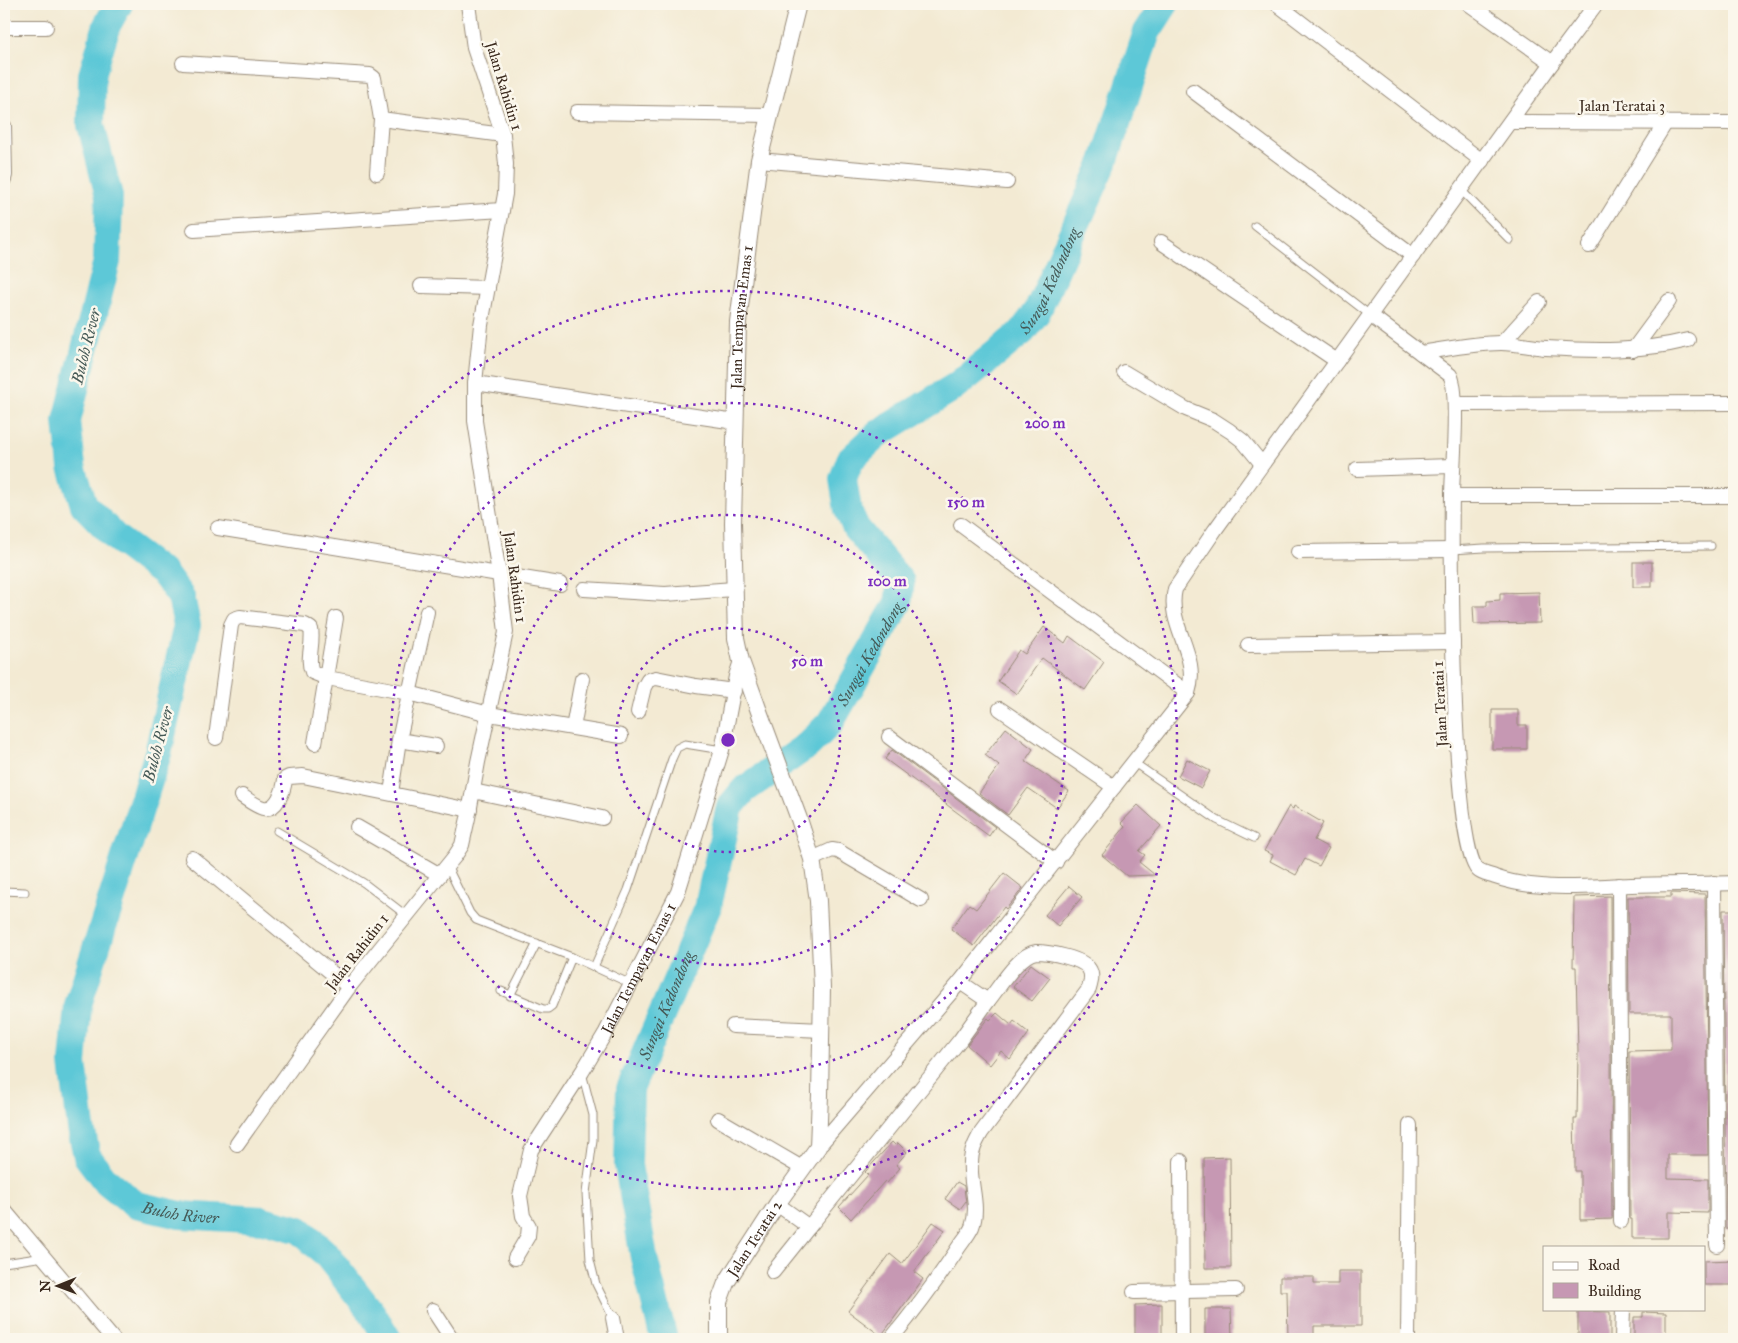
<svg xmlns="http://www.w3.org/2000/svg" width="1738" height="1343" viewBox="0 0 1738 1343" font-family="'IM FELL Great Primer',serif">
	<style>
		.lines { fill: none; stroke-linecap: round; stroke-linejoin: round }
		.river { stroke: #5dc8d7; stroke-width: 28 }
		.building { fill: #c698b3 }
		.service-casing { stroke: #978a78; stroke-width: 9 }
		.minor-casing { stroke: #978a78; stroke-width: 16 }
		.tertiary-casing { stroke: #978a78; stroke-width: 18 }
		.service { stroke: #fff; stroke-width: 7 }
		.minor { stroke: #fff; stroke-width: 14 }
		.tertiary { stroke: #fff; stroke-width: 16 }
		.ring { fill: none; stroke: #7b2cbf; stroke-width: 2.5; stroke-dasharray: 2.5 5 }
		.labels { text-anchor: middle; dominant-baseline: central; stroke-width: 5; stroke-linejoin: round; paint-order: stroke }
		.street-label { font-size: 15px; fill: #3b2a1e; stroke: #fbf7ec }
		.water-label { font-size: 16px; font-style: italic; fill: #455956; stroke: #fbf7ec }
		.centre { fill: #7b2cbf; stroke: #fbf7ec; stroke-width: 2.5 }
		.ring-label { font-size: 15px; text-anchor: middle; font-weight: bold; fill: #7b2cbf; stroke: #fbf7ec; stroke-width: 5; stroke-linejoin: round; paint-order: stroke }
	</style>
	<rect width="100%" height="100%" fill="#fbf7ec"/>
	<filter id="ink" filterUnits="userSpaceOnUse"><feTurbulence type="fractalNoise" baseFrequency=".02" numOctaves="2"/><feDisplacementMap in="SourceGraphic" scale="10" xChannelSelector="R" yChannelSelector="G"/><feConvolveMatrix kernelMatrix="1 2 1 2 8 2 1 2 1" color-interpolation-filters="sRGB"/></filter>
	<filter id="wash" filterUnits="userSpaceOnUse"><feTurbulence type="fractalNoise" baseFrequency=".0096" numOctaves="4" result="noise"/><feDisplacementMap in="SourceGraphic" scale="20" xChannelSelector="R" yChannelSelector="G"/><feGaussianBlur stdDeviation="1.12" result="paint"/><feColorMatrix in="noise" values="0 0 0 0 0 0 0 0 0 0 0 0 0 0 0 0 0 1.4 0 .05"/><feComposite in="paint" operator="in"/></filter>
	<g filter="url(#wash)">
		<rect width="100%" height="100%" fill="#f3ead3"/>
		<g class="lines">
			<!-- river -->
			<g class="river">
				<path id="s1" d="M119 4 107 25 92 75 91 125 109 196 107 261 67 421 72 467 84 505 116 538 164 574 181 597 187 625 158 753 78 1005 73 1063 81 1128 87 1156 105 1180 136 1205 180 1215 263 1220 300 1230 326 1254 372 1313 388 1339"/>
				<path id="s2" d="M664 1339 644 1258 628 1165 630 1089 708 906 730 807 744 790 808 745 830 723 898 603 901 582 856 528 848 510 843 479 850 460 879 433 956 386 1022 332 1037 312 1104 162 1147 32 1165 4"/>
			</g>
		</g>
		<g id="blocks">
			<!-- building -->
			<g class="building">
				<rect x="1633" y="562" width="19" height="25"/>
				<path d="M1539 592 1540 623 1474 624 1473 606H1487V601L1500 600V593Z"/>
				<path d="M1044 627 1065 643 1069 636 1104 662 1085 690 1042 658 1017 694 998 681 1019 650 1025 654Z"/>
				<path d="M1492 710H1518V725H1527V749H1492Z"/>
				<path d="M1006 728 1033 749 1025 761 1069 791 1057 808 1028 788 1008 815 979 793 999 766 985 755Z"/>
				<path d="M892 750 995 827 989 836 885 759Z"/>
				<path d="M1187 759 1210 771 1201 788 1178 776Z"/>
				<path d="M1138 805 1161 826 1139 851 1145 855 1139 862 1155 875 1127 876 1102 855 1125 827 1121 823Z"/>
				<path d="M1289 806 1293 809 1294 806 1323 823 1314 840 1329 848 1319 866 1305 859 1296 875 1270 861 1273 855 1264 851Z"/>
				<path d="M1004 873 1023 888 1006 909 1004 907 974 946 951 929 969 904 976 909Z"/>
				<path d="M1069 886 1082 897 1058 926 1045 915Z"/>
				<path d="M1671 893 1705 894 1708 1155H1668V1178L1708 1179V1213L1668 1212V1238H1632V1219H1630L1629 1051 1671 1050V1014H1629L1628 897H1671Z"/>
				<path d="M1610 896 1612 1219 1580 1220V1171H1575V1157L1574 1119H1577L1578 1052 1576 967H1573L1574 897Z"/>
				<path d="M1723 910H1734V1230L1726 1229Z"/>
				<path d="M1031 964 1050 978 1032 1001 1013 987Z"/>
				<path d="M997 1013 1011 1025 1014 1021 1029 1033 1010 1059 1001 1051 990 1065 967 1045 988 1018 990 1020Z"/>
				<path d="M892 1142 896 1146 898 1143 907 1152 896 1165 900 1168 887 1183 885 1181 851 1219 839 1207 868 1175 865 1172Z"/>
				<path d="M1230 1157 1231 1268H1205L1204 1158Z"/>
				<path d="M957 1182 964 1186 965 1196 966 1201 960 1209 945 1199Z"/>
				<path d="M933 1222 945 1230 914 1272 923 1279 881 1336 848 1311 890 1254 902 1264Z"/>
				<path d="M1734 1260V1285H1704V1261Z"/>
				<path d="M1338 1271H1361V1326H1314V1339H1288L1287 1291H1280V1277H1314V1284H1338Z"/>
				<path d="M1162 1304V1339H1135V1305Z"/>
				<path d="M1205 1309H1231L1232 1339H1205Z"/>
				<path d="M1578 1311 1610 1312V1339H1578Z"/>
				<path d="M1643 1312 1666 1313V1339L1634 1338V1317H1643Z"/>
			</g>
		</g>
	</g>
	<g filter="url(#ink)">
		<use href="#blocks" fill-opacity="0" stroke="#978a78" stroke-width="1"/>
		<g class="lines">
			<defs>
				<g id="service">
					<path d="M1461 190 1510 240"/>
					<path d="M1255 226 1370 315"/>
					<path d="M1452 550 1484 548 1711 546"/>
					<path d="M1133 762 1217 820 1254 838"/>
					<path d="M277 831 364 883 407 916"/>
					<path d="M447 866 470 913 476 920 572 957 631 984"/>
					<path d="M4 891 25 892"/>
					<path d="M594 967 628 890 672 759 677 748 685 744 722 750"/>
					<path d="M501 991 543 1009H548L552 1006 572 957"/>
					<path d="M510 996 537 943"/>
					<path d="M582 1073 593 1115V1140L586 1193 590 1260 596 1284 613 1318"/>
					<path d="M4 1263 44 1257"/>
				</g>
				<g id="minor">
					<path d="M1277 4 1482 161"/>
					<path d="M1469 4 1552 63"/>
					<path d="M4 27H46"/>
					<path d="M183 63 370 75 374 78 381 119 503 135"/>
					<path d="M1193 91 1413 256"/>
					<path d="M577 112 771 115"/>
					<path d="M1510 122 1734 123"/>
					<path d="M4 126 5 175 4 179"/>
					<path d="M759 160 1007 182"/>
					<path d="M377 173 381 119"/>
					<path d="M194 230 502 210"/>
					<path d="M1161 242 1337 361"/>
					<path d="M1589 246 1666 122"/>
					<path d="M421 286 488 288"/>
					<path d="M1370 315 1450 375C1460 391 1452 472 1452 496 1451 546 1451 848 1478 870 1482 874 1490 875 1495 877 1538 892 1587 886 1631 885 1666 884 1700 884 1734 883"/>
					<path d="M1502 343 1539 302"/>
					<path d="M1633 350 1669 301"/>
					<path d="M1421 353C1447 349 1474 343 1501 343 1516 343 1531 347 1546 348 1595 351 1640 352 1688 340"/>
					<path d="M1124 372 1186 409 1213 420 1230 431 1243 441 1262 464"/>
					<path d="M475 383 735 422"/>
					<path d="M1455 404 1734 403"/>
					<path d="M1357 469 1452 466"/>
					<path d="M1452 496H1734"/>
					<path d="M961 525 1188 693"/>
					<path d="M218 528 560 584"/>
					<path d="M1298 552 1452 550"/>
					<path d="M584 589 665 594 734 589"/>
					<path d="M1248 645 1453 642"/>
					<path d="M1000 709 1114 787"/>
					<path d="M638 712 644 687 648 680 656 678 696 686 734 691"/>
					<path d="M573 728 582 679"/>
					<path d="M889 737 1056 862"/>
					<path d="M216 738 231 625 234 619 240 617 305 625 311 629C314 644 306 659 312 672L327 678 409 693 489 714 621 736"/>
					<path d="M399 740 436 746"/>
					<path d="M315 743 336 618"/>
					<path d="M473 791 602 818"/>
					<path d="M391 793 399 740 427 612"/>
					<path d="M242 796C248 800 256 806 263 808 277 811 284 790 285 779L289 777 303 776 470 810"/>
					<path d="M357 827 440 875"/>
					<path d="M192 858 349 987"/>
					<path d="M812 859 832 850 838 851 921 900"/>
					<path d="M1714 883 1717 1245"/>
					<path d="M1619 885 1621 1221"/>
					<path d="M733 1026 822 1030"/>
					<path d="M718 1119 802 1168"/>
					<path d="M237 1144 349 987 455 856 462 845 468 818 478 762 506 632 499 574 475 421V383L481 325 505 194 506 164 503 135 474 48 468 4"/>
					<path d="M818 1147 960 982 1188 693C1201 655 1166 626 1175 589L1215 530 1552 63 1596 4"/>
					<path d="M1181 1161 1182 1339"/>
					<path d="M777 1204 809 1227 960 1040 988 1001"/>
					<path d="M4 1210 113 1339"/>
					<path id="s3" d="M515 1258 528 1236 529 1226 523 1216 520 1196 531 1150 582 1072 606 1032 678 892 722 750 736 676 741 661"/>
					<path d="M773 1272 809 1227"/>
					<path d="M1134 1292 1236 1290"/>
					<path d="M433 1310 452 1339"/>
					<path d="M613 1318 617 1339"/>
					<path d="M891 1339C914 1311 935 1283 955 1253 960 1244 968 1236 972 1227 980 1206 969 1183 971 1162 971 1151 976 1142 981 1133L1089 989C1091 982 1093 975 1089 969 1083 958 1048 952 1036 952 1019 954 999 988 988 1001L960 982"/>
					<path d="M1408 1339 1410 1125"/>
					<path d="M1622 1339 1623 1309"/>
				</g>
				<g id="tertiary">
					<path id="s4" d="M719 1339V1302L726 1283 777 1204 818 1147 820 1095 822 988 818 901 812 859 799 819 760 714 741 661 736 638 733 523 738 322 759 160 798 4"/>
				</g>
			</defs>
			<!-- service casing -->
			<use href="#service" class="service-casing"/>
			<!-- minor casing -->
			<use href="#minor" class="minor-casing"/>
			<!-- tertiary casing -->
			<use href="#tertiary" class="tertiary-casing"/>
			<!-- service -->
			<use href="#service" class="service"/>
			<!-- minor -->
			<use href="#minor" class="minor"/>
			<!-- tertiary -->
			<use href="#tertiary" class="tertiary"/>
		</g>
	</g>
	<!-- distance rings -->
	<g class="ring">
		<circle cx="728" cy="740" r="112"/>
		<circle cx="728" cy="740" r="225"/>
		<circle cx="728" cy="740" r="337"/>
		<circle cx="728" cy="740" r="449"/>
	</g>
	<g class="labels">
		<!-- street labels -->
		<g class="street-label">
			<text transform="translate(504 86) rotate(73)">Jalan Rahidin 1</text>
			<text x="1622" y="106">Jalan Teratai 3</text>
			<text stroke="none"><textPath href="#s4" startOffset="1065">Jalan Tempayan Emas 1</textPath></text>
			<text transform="translate(515 577) rotate(82)">Jalan Rahidin 1</text>
			<text transform="translate(1440 704) rotate(-93)">Jalan Teratai 1</text>
			<text transform="translate(357 952) rotate(-52)">Jalan Rahidin 1</text>
			<text stroke="none"><textPath href="#s3" startOffset="326">Jalan Tempayan Emas 1</textPath></text>
			<text stroke="none"><textPath href="#s4" startOffset="110">Jalan Teratai 2</textPath></text>
		</g>
		<!-- water labels -->
		<g class="water-label">
			<text stroke="none"><textPath href="#s2" startOffset="1260">Sungai Kedondong</textPath></text>
			<text transform="translate(86 346) rotate(-76)">Buloh River</text>
			<text stroke="none"><textPath href="#s2" startOffset="765">Sungai Kedondong</textPath></text>
			<text transform="translate(158 744) rotate(-75)">Buloh River</text>
			<text stroke="none"><textPath href="#s2" startOffset="345">Sungai Kedondong</textPath></text>
			<text stroke="none"><textPath href="#s1" startOffset="1342">Buloh River</textPath></text>
		</g>
	</g>
	<circle cx="728" cy="740" r="8" class="centre"/>
	<g class="ring-label">
		<text x="1045" y="428">200 m</text>
		<text x="966" y="507">150 m</text>
		<text x="887" y="586">100 m</text>
		<text x="807" y="666">50 m</text>
	</g>
	<!-- margin -->
	<rect width="1738" height="1343" fill="none" stroke="#fbf7ec" stroke-width="20"/>
	<!-- legend -->
	<rect x="1543" y="1246" width="162" height="65" fill="#fbf7ec" stroke="#aea59a"/>
	<rect x="1553" y="1262" width="25" height="8" fill="#ffffff" stroke="#aea59a"/>
	<text x="1588" y="1270" font-size="15" fill="#3b2a1e">Road</text>
	<rect x="1553" y="1283" width="25" height="15" fill="#c698b3" stroke="#aea59a"/>
	<text x="1588" y="1296" font-size="15" fill="#3b2a1e">Building</text>
	<!-- north arrow -->
	<g transform="translate(58 1286) rotate(269)" stroke="#fbf7ec" stroke-width="4" paint-order="stroke">
	<path d="M0-4L9 19L0 12L-9 19Z" fill="#3b2a1e"/>
	<text y="-8" font-size="14" font-weight="bold" text-anchor="middle" fill="#3b2a1e">N</text>
	</g>
</svg>
